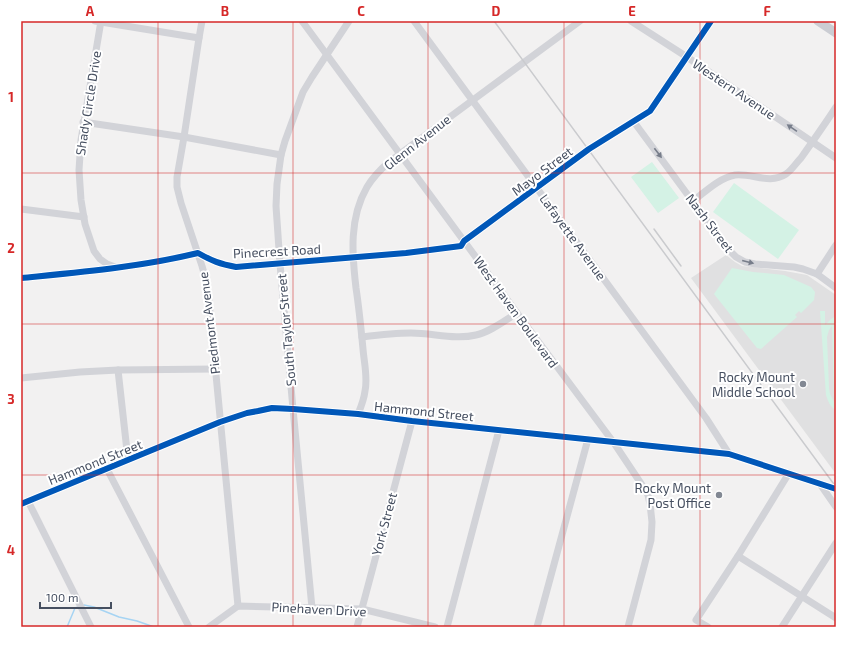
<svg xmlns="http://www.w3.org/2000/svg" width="857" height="648" viewBox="0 0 857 648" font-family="'Exo 2',sans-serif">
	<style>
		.education { fill: #e0e0e1 }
		.green { fill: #d4f2e5; fill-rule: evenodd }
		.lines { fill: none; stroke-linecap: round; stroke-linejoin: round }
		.stream { stroke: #a6d4f3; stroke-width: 1.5 }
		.minor { stroke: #d2d3d8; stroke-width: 7 }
		.major { stroke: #cbcdd3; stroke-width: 9 }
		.rail { stroke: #cacbce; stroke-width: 1.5 }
		.cycleway-casing { stroke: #fff; stroke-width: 8 }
		.cycleway { stroke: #0057b8; stroke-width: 6 }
		.oneway { fill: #777d8a }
		.grid { fill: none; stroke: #d62828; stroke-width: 1; stroke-opacity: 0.55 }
		.poi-dot { fill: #828893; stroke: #fff; stroke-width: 1.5 }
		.labels { text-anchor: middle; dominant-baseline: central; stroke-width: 4; stroke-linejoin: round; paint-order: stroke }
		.street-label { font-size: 13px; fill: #464f60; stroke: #fff }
		.poi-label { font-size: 13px; fill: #464f60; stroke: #fff; text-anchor: end }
		.neatline { fill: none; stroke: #d62828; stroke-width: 1.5 }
		.grid-label { font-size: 13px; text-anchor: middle; font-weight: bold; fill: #d62828 }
	</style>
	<rect width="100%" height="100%" fill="#f2f1f1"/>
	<!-- education -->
	<path class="education" d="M726 255 735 262 742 266 785 271 807 275 836 295V474L691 278Z"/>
	<!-- green -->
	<g class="green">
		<path d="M652 162 679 198 658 213 631 177Z"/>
		<path d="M734 183 799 230 778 259 713 212Z"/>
		<path d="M732 268 753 272 784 275 811 287 815 292 814 300 801 313 799 311 795 315 797 317 761 349 757 348 714 294Z"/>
		<path d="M820 311H825V325L831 319 836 316V322L835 323H836V402L835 403 836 404V410C830 407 828 401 826 395ZM832 326 834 402 830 394 829 388 827 337 829 330Z"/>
	</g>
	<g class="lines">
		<!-- stream -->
		<g class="stream">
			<path d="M84 605 94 607 119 617 137 621 154 627"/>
			<path d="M67 627 75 608 78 607"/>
		</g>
		<!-- minor -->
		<g class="minor">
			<path d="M95 21 199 38"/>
			<path d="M101 21 81 140 79 170 81 200 85 224 94 251 100 259 107 264 115 267"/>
			<path d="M202 21 199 38 184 137 177 177V187L181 203 202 266 206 280 209 301 238 606"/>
			<path d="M302 21 517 313 614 443 642 485 648 495 650 504 652 522 651 540 628 627"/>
			<path d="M414 21 706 418 729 454"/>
			<path d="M631 21 687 57 836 158"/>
			<path d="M83 122 184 137 281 155"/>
			<path d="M634 122 727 248 736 257 745 262 755 264 794 267 803 269 817 274 836 288"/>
			<path d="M693 201C705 192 719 178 735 175 753 173 769 185 786 174 792 170 796 163 801 158 813 141 825 124 836 107"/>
			<path d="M21 209 84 217"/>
			<path d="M817 274 836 245"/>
			<path d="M21 278C81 272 140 267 198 253 212 261 220 264 236 267L406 253 461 246 464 241 589 149 650 111 711 21"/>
			<path d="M362 337C378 335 395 333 411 333 433 333 455 340 476 335 490 332 504 321 517 313"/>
			<path d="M118 370 128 460"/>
			<path d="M21 378 80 372 118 370 215 369"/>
			<path d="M358 414C361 407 364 399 365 391 368 378 364 362 363 349 361 328 359 308 356 288 352 254 349 218 367 187 373 177 381 169 389 162L580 21"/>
			<path d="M107 469 189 627"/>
			<path d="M820 484 836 507"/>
			<path d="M28 501 91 627"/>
			<path d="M21 504 220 422 247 413 258 411 272 408 293 409 358 414 412 421 729 454 836 489"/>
			<path d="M738 556 836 618"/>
			<path d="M312 608 293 409 280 264 276 206 277 184 281 155 285 141 303 92 312 77 349 21"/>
			<path d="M209 627 238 606 362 609 435 627"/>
			<path d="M357 627 412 421"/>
			<path d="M447 627 499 430"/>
			<path d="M537 627 588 439"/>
			<path d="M708 627 696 620 738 556 789 473"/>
			<path d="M782 627 836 543"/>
		</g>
		<!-- major -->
		<path class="major" d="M818 21 836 33"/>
		<!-- rail -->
		<g class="rail">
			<path d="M494 21 836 487"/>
			<path d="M654 229 681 266"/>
		</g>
		<defs>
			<g id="cycleway">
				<path d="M21 278C81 272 140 267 198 253 212 261 220 264 236 267L406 253 461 246 464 241 589 149 650 111 711 21"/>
				<path d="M21 504 220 422 247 413 258 411 272 408 293 409 358 414 412 421 729 454 836 489"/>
			</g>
		</defs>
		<!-- cycleway casing -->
		<use href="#cycleway" class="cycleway-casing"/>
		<!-- cycleway -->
		<use href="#cycleway" class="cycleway"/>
	</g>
	<!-- one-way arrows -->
	<defs><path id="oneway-solid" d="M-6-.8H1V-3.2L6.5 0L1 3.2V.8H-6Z"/></defs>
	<g class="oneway">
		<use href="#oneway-solid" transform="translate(792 128) rotate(-146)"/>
		<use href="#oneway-solid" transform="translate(658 153) rotate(53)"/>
		<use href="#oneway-solid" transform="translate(748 262) rotate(14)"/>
	</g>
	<!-- grid -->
	<path class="grid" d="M158 21V627M293 21V627M428 21V627M564 21V627M700 21V627M21 173H836M21 324H836M21 475H836"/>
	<!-- markers -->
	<g class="poi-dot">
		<circle cx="803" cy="384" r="4"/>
		<circle cx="719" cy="495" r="4"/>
	</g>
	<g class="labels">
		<!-- street labels -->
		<g class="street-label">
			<text transform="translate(734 89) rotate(34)">Western Avenue</text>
			<text transform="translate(88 103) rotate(-81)">Shady Circle Drive</text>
			<text transform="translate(417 142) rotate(-38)">Glenn Avenue</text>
			<text transform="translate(542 171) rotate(-37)">Mayo Street</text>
			<text transform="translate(710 223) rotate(53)">Nash Street</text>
			<text transform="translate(573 237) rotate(54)">Lafayette Avenue</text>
			<text transform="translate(277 251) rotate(-3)">Pinecrest Road</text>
			<text transform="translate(516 312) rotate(54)">West Haven Boulevard</text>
			<text transform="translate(209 323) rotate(-97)">Piedmont Avenue</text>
			<text transform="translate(286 330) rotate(-95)">South Taylor Street</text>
			<text transform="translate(424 411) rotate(6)">Hammond Street</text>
			<text transform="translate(95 462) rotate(-22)">Hammond Street</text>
			<text transform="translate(384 524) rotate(-75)">York Street</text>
			<text transform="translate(319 609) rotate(3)">Pinehaven Drive</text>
		</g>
		<!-- poi labels -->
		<g class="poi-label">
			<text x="795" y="377">Rocky Mount<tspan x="795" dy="15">Middle School</tspan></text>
			<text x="711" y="488">Rocky Mount<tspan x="711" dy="15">Post Office</tspan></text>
		</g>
	</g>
	<!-- border -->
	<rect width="857" height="648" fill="none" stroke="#ffffff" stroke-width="44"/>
	<!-- scale -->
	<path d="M40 602v6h71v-6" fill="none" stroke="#464f60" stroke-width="2"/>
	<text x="46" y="602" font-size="12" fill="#464f60" stroke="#ffffff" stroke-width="3" paint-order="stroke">100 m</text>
	<rect x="22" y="22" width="813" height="604" class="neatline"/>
	<g class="grid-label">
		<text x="90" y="16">A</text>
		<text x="225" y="16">B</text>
		<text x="361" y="16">C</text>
		<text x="496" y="16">D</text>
		<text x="632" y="16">E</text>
		<text x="767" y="16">F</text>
		<text x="11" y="102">1</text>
		<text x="11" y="253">2</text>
		<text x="11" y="404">3</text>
		<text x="11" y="555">4</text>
	</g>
</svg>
